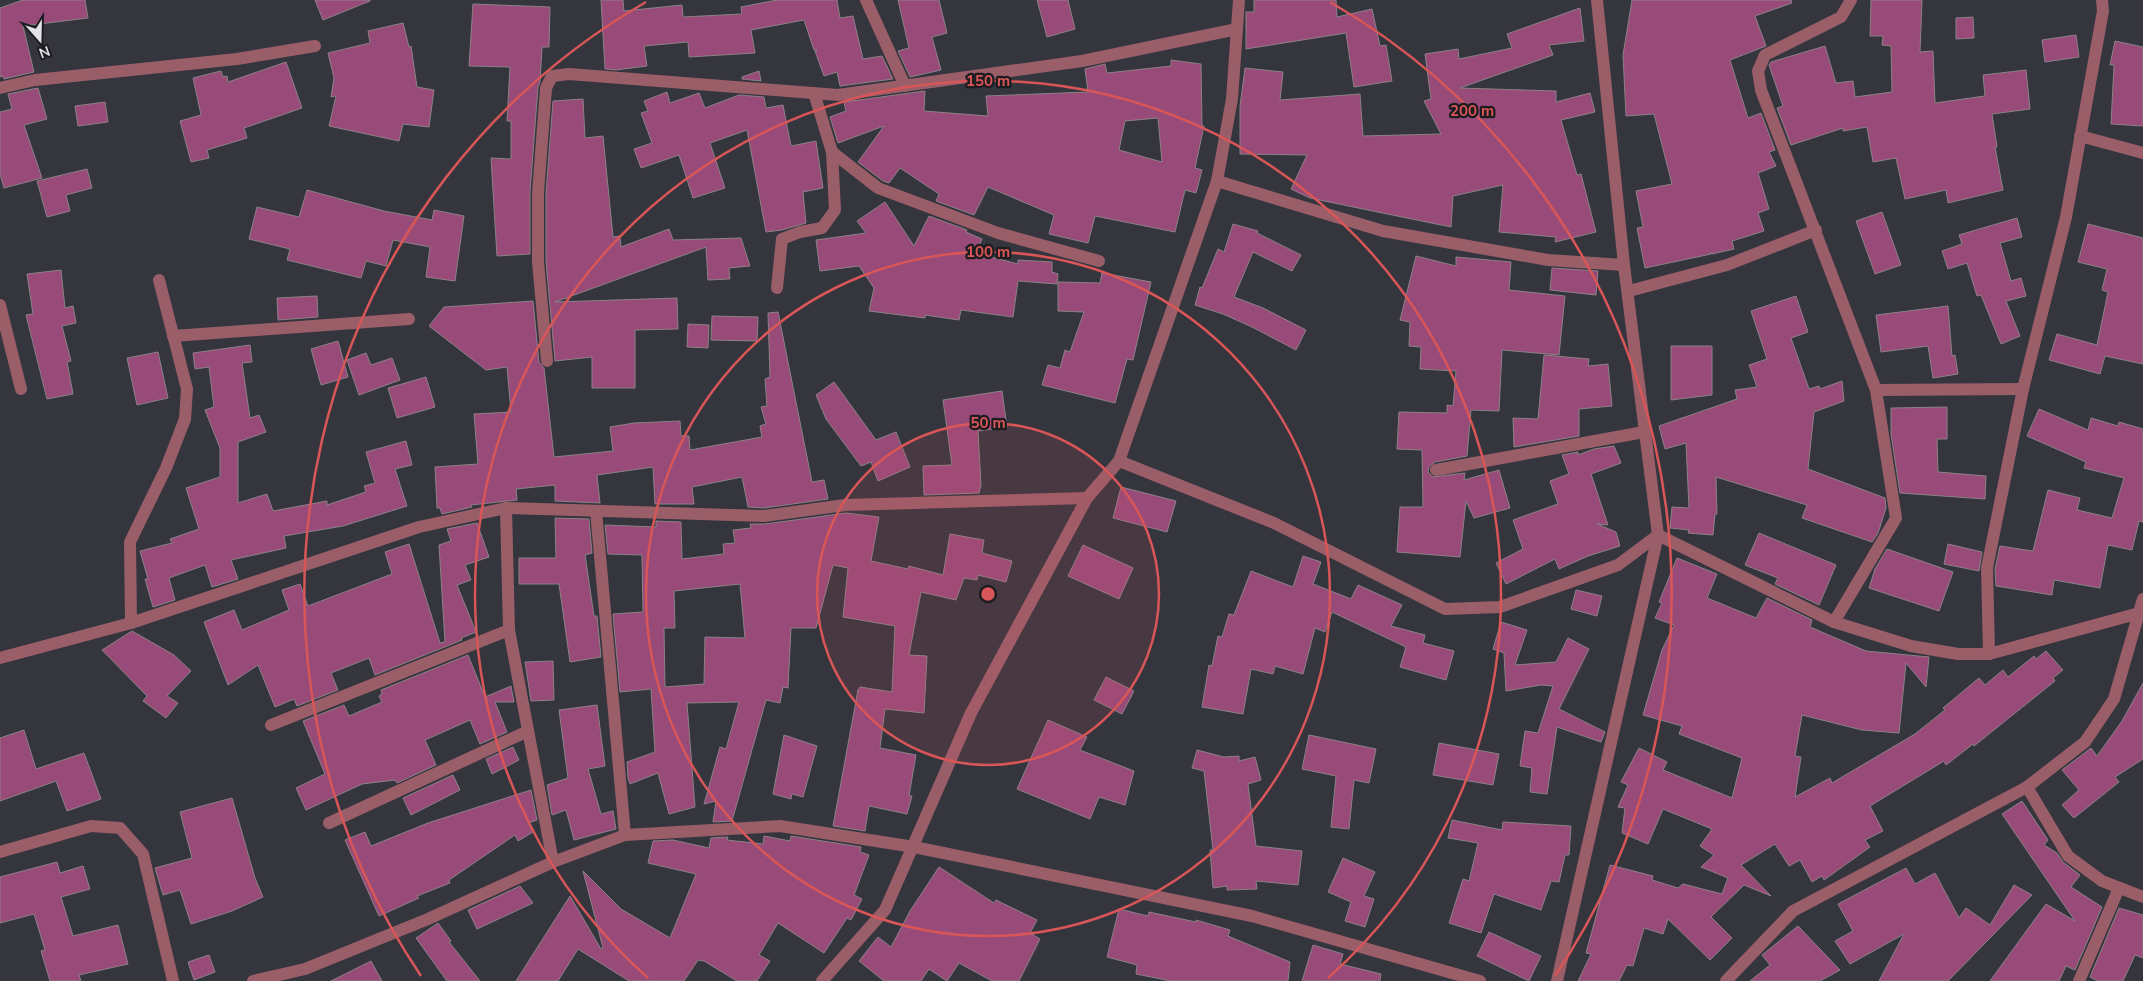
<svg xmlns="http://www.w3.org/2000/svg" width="2143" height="981" viewBox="0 0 2143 981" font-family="'Nunito Sans',sans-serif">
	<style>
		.building { fill: #984b79; stroke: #8d8187; fill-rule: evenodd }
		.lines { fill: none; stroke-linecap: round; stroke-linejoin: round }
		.minor { stroke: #9a5e69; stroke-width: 12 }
		.ring { fill: none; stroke: #d95658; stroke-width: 2.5 }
		.centre { fill: #d95658; stroke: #1d1d21; stroke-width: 2.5 }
		.ring-label { font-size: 15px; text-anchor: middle; font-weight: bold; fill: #d95658; stroke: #1d1d21; stroke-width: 4.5; stroke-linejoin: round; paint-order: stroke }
	</style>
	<rect width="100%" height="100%" fill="#35353e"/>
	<!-- building -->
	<g class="building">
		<path d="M23 0H85L88 18 23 26 34 72 4 79 3 76 0 77V8Z"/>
		<path d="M315 0H370V1L323 20Z"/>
		<path d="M601 0H623L624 11 682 5 683 17 742 14 741 7 777 0H837L840 18 853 16 863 59 882 56 893 79 840 86 837 72 824 76 815 51 817 50H814L804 20 751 30 755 53 689 57 688 42 644 46 647 66 616 70 605 69Z"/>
		<path d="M898 0H939L947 33 932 37 941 70 910 77 898 51 909 48Z"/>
		<path d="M1037 0H1068L1075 29 1047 37Z"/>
		<path d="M1254 0H1336L1337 17 1372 9 1380 46 1386 45 1392 81 1354 87 1346 33 1246 49V12H1254Z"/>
		<path d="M1632 0H1791L1792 3 1755 16 1766 46 1730 60 1748 118 1761 113 1775 150 1769 152 1776 166 1758 173 1769 209 1758 213 1764 231 1732 241 1734 249 1712 254 1711 252V254L1645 268 1637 228 1643 227 1636 191 1672 184 1654 114 1626 116 1623 55Z"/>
		<path d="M1871 0H1922L1920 52 1933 51 1935 103 1985 96 1983 75 2026 70 2030 109 1992 114 1997 147H1995L2003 190 1948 203 1946 190 1905 199 1896 158 1873 162 1867 127 1843 131V128L1791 145 1777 108 1783 106 1769 65 1771 62 1825 46 1836 83 1853 81 1855 97 1892 92 1891 46 1882 45 1883 36H1870Z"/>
		<path d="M473 4 550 7 549 47H542L540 82 538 87 530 192V254L497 256 491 158 511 159V121H507L510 67 469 66Z"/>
		<path d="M1580 8 1584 41 1549 45 1553 55 1460 88 1556 91V102L1590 93 1595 112 1561 120 1577 175 1581 174 1596 232 1555 242 1556 237 1499 232 1503 185 1453 196 1451 227 1363 209 1310 198 1291 189 1307 155 1240 154V106L1245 68 1283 72 1280 100 1360 94 1363 136 1441 134 1424 101 1431 99 1425 54 1458 49 1459 59 1512 48 1507 34Z"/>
		<path d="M1973 17 1974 38 1956 39V18Z"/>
		<path d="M403 23 409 47 411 46 417 87 434 90 429 127 403 124 399 141 329 126 336 96 331 97 334 78 328 53 370 43 368 31Z"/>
		<path d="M2076 35 2079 57 2045 62 2042 40Z"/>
		<path d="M2115 41 2143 47V126L2111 124 2114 65H2110Z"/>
		<path d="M1171 60 1201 64 1202 126H1204L1195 168 1202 170 1196 193 1185 190 1175 232 1095 216 1088 243 1049 234 1054 215 988 187 974 215 936 201 939 194 900 168 889 183 883 181 858 162 884 126 838 143 830 117 846 111 844 102 925 91 924 111 988 116 986 96 1088 92 1085 69 1105 64 1107 73 1171 66ZM1158 118 1162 162 1119 150 1125 121Z"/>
		<path d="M286 62 302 108 244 128 247 138 207 150 209 158 191 162 180 121 201 115 193 78 221 71 223 77 227 76 228 82Z"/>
		<path d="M759 71 761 81 742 79V77Z"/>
		<path d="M38 88 47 119 24 125 42 178 4 188 0 174V112L12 109 8 94Z"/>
		<path d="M667 92 670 103 699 93 705 108 739 95 764 97 766 108 783 105 791 146 816 141 823 188 803 192 806 223 782 230 766 232 747 130 710 143 725 188 693 198 679 155 641 168 634 149 652 143 641 113 648 111 644 101Z"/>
		<path d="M583 99 585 138 603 136 613 237 620 236 621 247 669 229 673 240 741 238 750 266 729 268 730 279 708 280 706 247 555 302 677 298 678 329 635 330V388H592V357L555 361 546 262V193L553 101Z"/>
		<path d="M105 102 108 122 78 126 75 106Z"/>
		<path d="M87 169 92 188 66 195 70 211 47 217 37 181Z"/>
		<path d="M307 190 384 211 432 220 434 210 464 216 455 281 426 277 430 247 393 240 386 266 366 261 361 278 287 260 290 249 249 239 257 207 299 217Z"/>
		<path d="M885 202 914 246 929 216 967 230 966 232 982 239 976 253 1018 264V260L1052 262V272L1058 274 1057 284 1018 281 1013 317 961 310 959 320 925 315V318L869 311 874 288 859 266 820 271 816 240 866 233 857 221Z"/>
		<path d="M1882 212 1901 265 1875 274 1856 221Z"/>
		<path d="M2017 218 2022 237 2000 243 2011 281 2021 278 2026 296 2006 301 2020 336 2001 344 1981 295 1977 296 1967 263 1948 269 1942 251 1962 244 1959 235Z"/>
		<path d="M1233 224 1258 231 1257 233 1301 255 1292 271 1253 252 1234 297 1263 308 1306 330 1296 350 1252 327 1223 314 1195 305 1200 287 1202 288 1218 249 1224 252Z"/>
		<path d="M2088 224 2143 238V364L2105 356 2100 374 2049 360 2057 334 2097 345 2108 292 2102 290 2107 269 2078 262Z"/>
		<path d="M1416 256 1456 266V257L1511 262 1509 290 1565 296 1559 355 1502 350 1499 411 1471 410 1467 456 1435 462 1429 467 1428 472 1433 477 1465 473 1464 480 1499 470 1510 508 1474 518 1466 501 1460 557 1397 552 1400 507H1423L1422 450 1397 449 1399 412 1447 413V405L1453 406 1456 371 1420 369 1421 347 1409 346 1410 322 1400 320Z"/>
		<path d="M1552 268 1598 271 1596 295 1550 290Z"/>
		<path d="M61 270 65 308 73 306 76 323 62 326 71 361 67 362 73 394 47 399 26 315 33 314 27 274Z"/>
		<path d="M1102 273 1151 282 1133 360 1127 359 1115 403 1042 385 1048 365 1060 368 1065 350 1070 352 1084 312 1058 311V282L1100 283Z"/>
		<path d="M317 296 318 317 278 320 277 298Z"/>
		<path d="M1796 296 1808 332 1791 338 1809 389 1819 386 1820 389 1842 381 1844 401 1814 412 1808 469 1885 498 1886 508 1878 533 1872 542 1802 518 1807 505 1716 477 1717 514H1715L1713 535 1688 533 1689 530 1670 528 1672 507 1689 508 1686 443 1665 449 1659 426 1737 399 1735 390 1757 387 1749 365 1767 359 1751 311Z"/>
		<path d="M533 301 539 362 544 368 554 457 613 451 610 427 634 423 680 421 681 436H689L690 450 762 437 760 426 766 424 761 407 767 406 765 379 770 377 768 313 778 312 812 482 824 480 828 499 764 508 748 507 742 477 692 487 694 504H655L653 467 597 475 600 503 555 501V485L516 489 517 500 471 505 472 507 442 514 440 508H437L435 467 478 464 474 414 511 412 507 367 486 370 429 326 444 307Z"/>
		<path d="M1948 306 1952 356 1955 355 1958 374 1933 378 1928 346 1881 352 1876 315Z"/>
		<path d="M712 316 758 317 757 341 711 340Z"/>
		<path d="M688 324 709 325 708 348 687 347Z"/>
		<path d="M338 341 348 377 321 385 311 349Z"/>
		<path d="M250 345 252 362 242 363 250 418 259 415 266 432 238 442V503L267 494 273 511 327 501V505L366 492 364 486 375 483 366 452 406 441 412 465 395 469 407 506 343 526 284 536 286 548 231 560 238 579 212 587 205 565 169 578 175 600 153 607 145 579H148L140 551 172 543 170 539 199 529 186 488 220 477V448L205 410 214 407 209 367 195 369 193 353Z"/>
		<path d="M1671 346H1712V395L1671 400Z"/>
		<path d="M158 352 168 398 137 405 127 358Z"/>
		<path d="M366 353 371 365 392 358 400 380 359 395 347 360Z"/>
		<path d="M1544 355 1589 359 1588 366 1608 364 1612 406 1579 409V436L1514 447 1513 418 1538 419Z"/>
		<path d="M426 377 435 407 397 418 388 388Z"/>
		<path d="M834 382 876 440 896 432 910 467 878 481 871 462 861 466 826 419 816 395Z"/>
		<path d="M1002 391 1007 427 978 431 981 485 979 493 924 495 923 466 952 465 943 400Z"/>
		<path d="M1947 407V439H1937L1938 472 1986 476 1985 499 1900 493 1891 434V408Z"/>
		<path d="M2039 409 2088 430 2091 418 2118 426 2119 422 2143 429V522L2139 521 2132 550 2108 545 2100 588 2054 580 2052 595 1996 586 1995 569 2000 546 2033 551 2048 490 2080 498 2077 510 2112 518 2124 478 2084 468 2086 462 2027 436Z"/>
		<path d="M1614 446 1621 463 1591 474 1608 525 1597 524 1616 532 1620 546 1588 556 1559 569 1555 559 1506 584 1496 563 1523 549 1513 520 1558 504 1550 481 1569 474 1562 455 1578 452V455L1594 449Z"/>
		<path d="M1121 487 1176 501 1167 532 1113 518Z"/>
		<path d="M846 513 879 517 871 561 908 569 909 566 943 575 950 534 984 540 982 553 1012 561 1006 582 978 575 977 580 964 578 956 600 921 592 909 655 927 656 924 713 885 709 880 748 916 755 909 796H912L907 814 869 806 865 831 833 826 858 690 860 687 892 692 895 626 843 617 848 568 833 565 816 628H791L788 688 783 687 780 703 766 700 732 821 713 822 716 801 704 804 720 747 726 749 739 702 687 703 695 807 669 814 658 773 630 784 628 778 627 762 655 752 651 689 620 692 613 614 643 612 642 555 608 554 605 525 656 527V521L681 522 682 559 724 554 723 544 735 543 733 530 751 528 750 524H765ZM740 584 745 638 705 637 704 684 665 687 664 628H675L674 591Z"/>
		<path d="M555 518 589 519 592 553 585 555 594 616H597L601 657 570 662 559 584H519V558H556Z"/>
		<path d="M477 523 489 557 465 565 471 580 457 585 476 632 461 638 462 640 375 675 369 658 331 673 338 690 297 706 294 699 275 707 258 665 228 685 204 622 234 610 242 630 289 610 282 590 300 584 308 606 392 574 385 552 409 544 440 643 445 642 439 545 451 541 447 529Z"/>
		<path d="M1759 533 1836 565 1819 605 1775 584 1778 578 1745 565Z"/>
		<path d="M1948 544 1982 552 1979 571 1944 564Z"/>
		<path d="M1083 545 1133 568 1119 599 1068 576Z"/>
		<path d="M1887 549 1953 572 1939 611 1869 588 1875 569Z"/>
		<path d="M1303 556 1321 562 1313 584 1351 599 1358 585 1402 605 1391 626 1425 635 1423 643 1454 651 1446 680 1400 667 1406 647 1332 612 1325 632 1315 628 1303 674 1275 666 1273 674 1251 669 1243 714 1202 707 1209 665 1212 666 1218 636 1222 637 1229 614 1234 615 1251 571 1293 587Z"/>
		<path d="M1677 558 1717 574 1707 598 1756 618 1767 598 1812 620 1810 627 1866 651 1929 657 1926 687 1906 663 1899 733 1862 730 1802 715 1795 756 1801 757 1795 797 1830 778 1832 783 1915 734 1945 710 1943 708 1979 678 1985 685 2003 670 2008 677 2034 656 2036 659 2046 651 2063 670 2053 678 2055 681 1974 746 1973 744 1946 765 1944 761 1870 806 1883 831 1865 840 1870 847 1824 880 1822 876 1812 882 1800 860 1789 866 1775 844 1741 865 1771 896 1744 885 1711 917 1732 938 1710 960 1668 919 1663 934 1644 928 1633 966 1627 965 1619 981H1578L1591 954 1586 953 1610 865 1653 876 1652 880 1678 888 1683 884 1722 894 1728 878 1701 867 1714 855 1700 846 1712 829 1663 809 1648 844 1622 833 1625 808 1618 807 1628 785 1621 782 1639 748 1667 762 1663 770 1732 798 1742 758 1679 734 1682 726 1643 715 1662 650 1674 625 1655 618 1662 603 1659 602Z"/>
		<path d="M1576 590 1602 596 1597 616 1571 609Z"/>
		<path d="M1501 622 1527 630 1515 665 1556 662 1568 638 1589 649 1559 709 1605 732 1601 742 1557 727 1547 794 1530 792 1532 768 1520 766 1525 731 1538 733 1553 686 1541 685 1506 691 1504 653 1493 649Z"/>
		<path d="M132 631 174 655 191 671 167 696 178 703 166 718 143 701 147 696 102 650Z"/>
		<path d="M468 655 485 697 511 686 514 702H495L507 732 480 744 470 720 425 740 436 765 397 783 395 780 362 784 306 810 296 788 325 774 303 721 344 705 349 716 382 702 379 696 382 694 381 690Z"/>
		<path d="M553 661 554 700 531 701 525 662Z"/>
		<path d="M1106 677 1134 691 1122 714 1094 700Z"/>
		<path d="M2143 683V759L2115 777 2119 782 2074 818 2062 805 2079 790 2062 770 2091 748 2097 756 2122 721Z"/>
		<path d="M597 705 605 766 588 769 601 814 613 811 616 829 574 840 566 810 552 815 547 785 568 778 559 710Z"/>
		<path d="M1048 720 1087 737 1080 750 1134 771 1125 805 1099 797 1090 819 1017 789Z"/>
		<path d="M24 730 36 769 84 753 101 799 67 811 56 781 0 801V738Z"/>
		<path d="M784 735 817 746 803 797 792 794 791 799 773 794Z"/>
		<path d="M1309 735 1376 749 1369 783 1354 780 1349 829 1331 827 1336 776 1302 769Z"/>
		<path d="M1439 743 1499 754 1493 785 1433 775Z"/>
		<path d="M513 747 519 760 492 774 486 759Z"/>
		<path d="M1197 750 1224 757 1239 756V761L1255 757 1261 780 1248 784 1256 846 1302 851 1298 885 1256 881 1257 889 1227 890V886L1213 888 1210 850H1213L1204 771 1192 768Z"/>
		<path d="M453 775 460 790 411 815 403 798Z"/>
		<path d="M531 790 537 820 528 823 533 832 518 841 515 835 449 880 450 883 417 896 419 898 379 916 345 840 365 832 371 846 428 823Z"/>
		<path d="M232 798 255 878 263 897 232 911 191 924 180 890 163 895 155 868 192 858 180 812Z"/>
		<path d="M2022 801 2048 840 2044 845 2057 853 2063 862 2080 875 2071 887 2102 907 2075 970 2066 966 2059 981H1990L2046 904 2075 921 2002 814Z"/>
		<path d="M1452 820 1502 830 1503 822 1571 826 1569 855H1565L1559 882 1551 881 1541 910 1494 894 1481 933 1449 923 1463 879 1469 881 1478 843 1448 838Z"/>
		<path d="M764 836 790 841 791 836 861 847 860 852 869 855 854 895 862 899 851 920 847 918 824 953 778 923 759 955 770 961 757 981H737L704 961 698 960 684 981H629L578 949 558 981H516L570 896 601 949 603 948 583 871 621 909 670 938 696 874 648 863 653 841 673 840 709 848 711 838 728 837 727 840 763 844Z"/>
		<path d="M1343 858 1375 872 1364 896 1374 899 1365 927 1345 921 1351 902 1328 892Z"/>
		<path d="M57 862 60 873 83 866 90 889 61 897 73 936 118 925 128 964 79 975 81 981H50L41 951 45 950 34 914 0 923V877Z"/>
		<path d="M939 867 994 903 996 900 1037 920 1030 933 1040 939 1019 981H992L959 963 947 981 929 969 921 981H884L859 961 878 937 891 947 910 911Z"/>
		<path d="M1906 868 1915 884 1935 873 1959 918 1966 908 1990 925 2014 885 2032 895 1948 981H1879L1904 934 1850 964 1835 941 1853 931 1838 904Z"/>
		<path d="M520 886 533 903 477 929 468 910Z"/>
		<path d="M2119 908 2143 915V958L2135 955 2123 981H2098L2090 977Z"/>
		<path d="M1119 909 1148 916 1149 912 1196 922V920L1230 930 1228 936 1290 962 1288 981H1171L1136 974 1137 965 1107 957Z"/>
		<path d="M438 923 451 941 449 942 480 981H447L416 938Z"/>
		<path d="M1798 926 1840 970 1820 981H1750L1770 965 1762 955Z"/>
		<path d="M1489 932 1541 956 1529 981 1477 956Z"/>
		<path d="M1313 945 1343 954 1340 964 1381 974 1380 981H1302Z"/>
		<path d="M209 955 215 972 194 980 188 962Z"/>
		<path d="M371 961 382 981H331Z"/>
	</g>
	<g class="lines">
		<!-- minor -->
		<g class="minor">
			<path d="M866 0 905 86"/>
			<path d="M0 88 35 80 237 59 315 46"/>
			<path d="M2080 136 2143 153"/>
			<path d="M832 152 878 188 998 233 1099 261"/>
			<path d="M1217 181 1383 231 1548 260 1624 265"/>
			<path d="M777 288 782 239 800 232 822 228 835 210 832 152 814 93"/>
			<path d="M1629 291 1727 265 1816 230"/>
			<path d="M0 305 21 389"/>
			<path d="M173 336 409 319"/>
			<path d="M547 361 538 262V193L546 88 552 76 569 74 838 95 1082 61 1237 29"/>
			<path d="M1876 390 2023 389"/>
			<path d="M1119 461 1274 523 1445 609 1500 607 1618 565 1658 535 1834 622 1911 646 1958 654H1989L2143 612"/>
			<path d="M1436 470 1644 432"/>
			<path d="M506 508 509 630 553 862"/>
			<path d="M596 511 625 835"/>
			<path d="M1834 622 1896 518 1876 390 1761 90 1758 71 1765 55 1841 17 1851 0"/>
			<path d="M131 623 130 542 166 468 185 419 187 389 159 280"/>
			<path d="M1989 654 1987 568 2023 389 2066 217 2103 11 2102 0"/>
			<path d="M0 658 131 623 419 527 506 508 764 516 845 505 1087 498"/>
			<path d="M271 725 509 630"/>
			<path d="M2027 787 2068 856 2102 881 2143 897"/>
			<path d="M329 823 528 731"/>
			<path d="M0 852 91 826 120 828 143 854 173 981"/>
			<path d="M253 981 305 969 428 919 553 862 625 835 780 826 914 847 1252 916 1480 981"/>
			<path d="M822 981 885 910 971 713 1087 498 1119 461 1217 181 1232 99 1239 0"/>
			<path d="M1557 981 1658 535 1624 265 1597 0"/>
			<path d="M1726 981 1793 911 2027 787 2085 742 2114 699 2143 599"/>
			<path d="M2079 981 2119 888"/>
		</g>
	</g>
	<!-- distance rings -->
	<circle cx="988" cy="594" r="171" fill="#d95658" fill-opacity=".12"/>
	<g class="ring">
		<circle cx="988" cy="594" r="171"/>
		<circle cx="988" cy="594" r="342"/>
		<path d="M648 978A513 513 0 1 1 1328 978"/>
		<path d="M421 976A684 684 0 0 1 646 2M1330 2A684 684 0 0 1 1555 976"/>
	</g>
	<circle cx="988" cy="594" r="8" class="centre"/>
	<g class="ring-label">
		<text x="988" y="86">150 m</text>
		<text x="1472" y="116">200 m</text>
		<text x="988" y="257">100 m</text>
		<text x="988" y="428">50 m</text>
	</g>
	<!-- north arrow -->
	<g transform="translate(40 40) rotate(160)" stroke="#1d1d21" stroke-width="4" paint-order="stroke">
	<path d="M0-4L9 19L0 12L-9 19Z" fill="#e3e2e9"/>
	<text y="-8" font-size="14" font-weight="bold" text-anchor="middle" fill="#e3e2e9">N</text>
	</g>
</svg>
